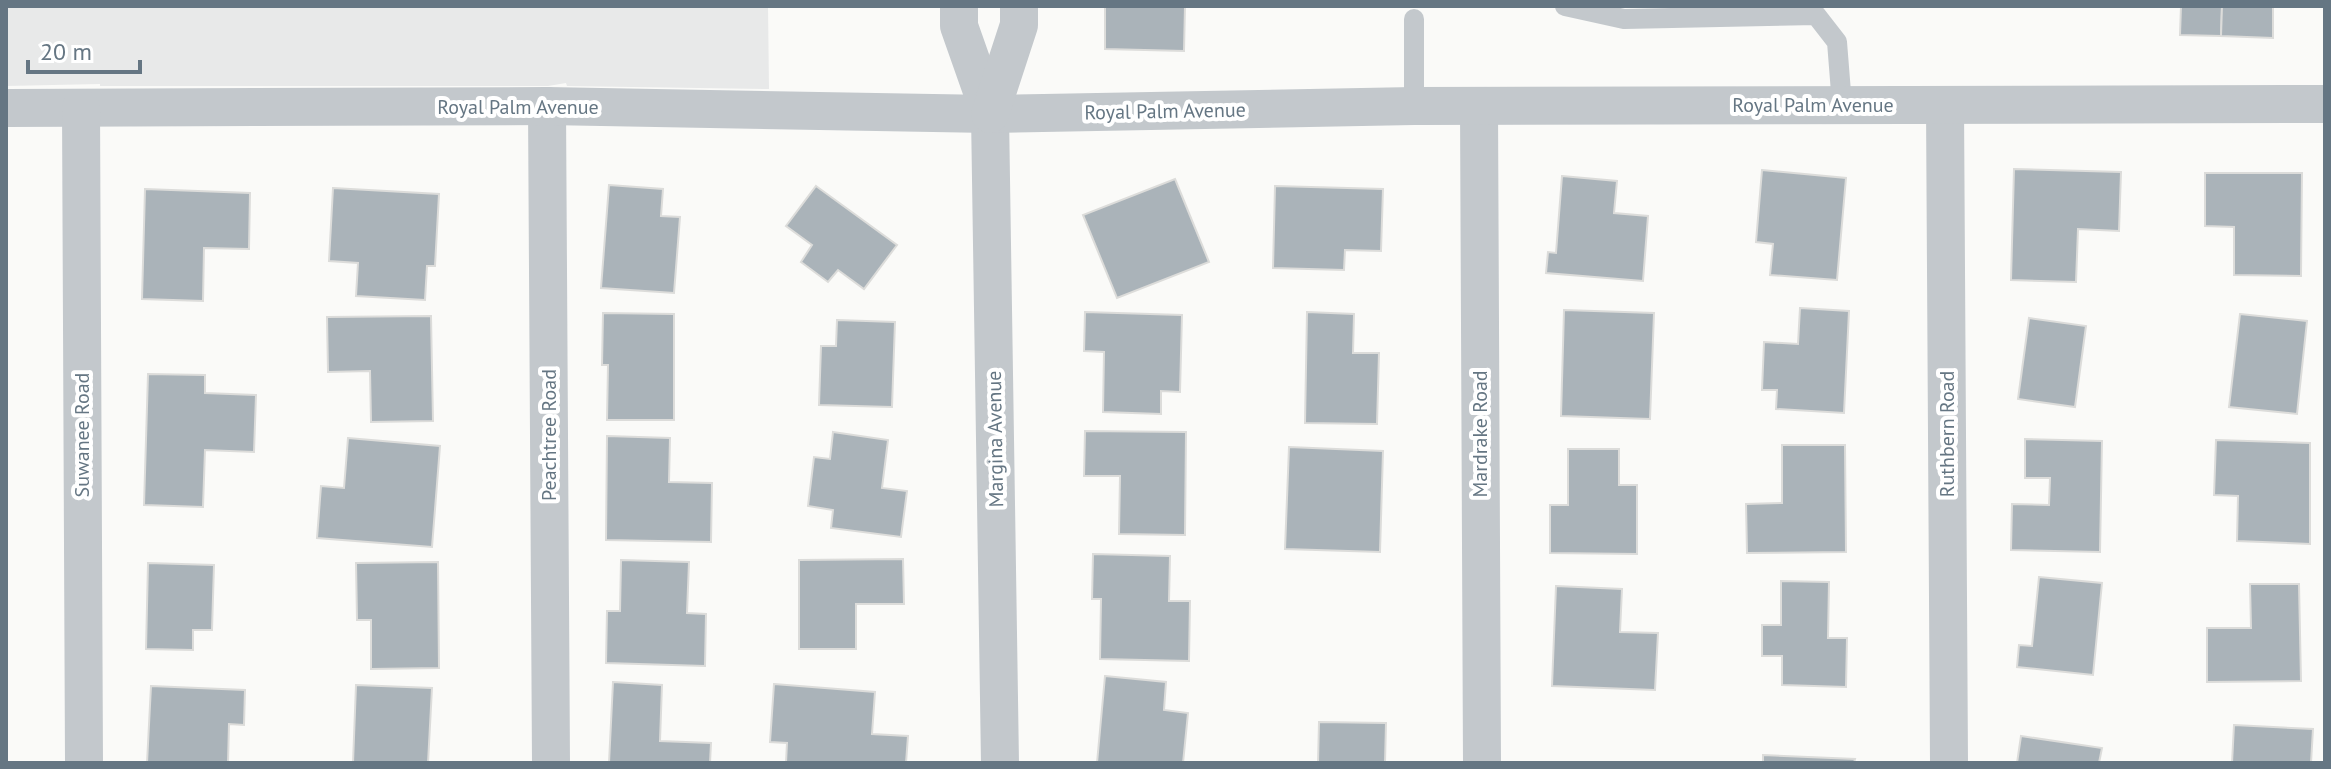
<svg xmlns="http://www.w3.org/2000/svg" width="2331" height="769" viewBox="0 0 2331 769" font-family="'PT Sans',sans-serif">
	<style>
		.built { fill: #e8e9e9 }
		.building { fill: #aab3b9; stroke: #dcdcda; stroke-width: 2 }
		.lines { fill: none; stroke-linecap: round; stroke-linejoin: round }
		.lane { stroke: #c3c8cc; stroke-width: 20 }
		.street { stroke: #c3c8cc; stroke-width: 38 }
		.labels { text-anchor: middle; dominant-baseline: central; stroke-width: 8; stroke-linejoin: round; paint-order: stroke }
		.street-label { font-size: 20px; fill: #657683; stroke: #fff }
	</style>
	<rect width="100%" height="100%" fill="#fafaf8"/>
	<!-- built -->
	<path class="built" d="M6 6H768L769 89 567 86 566 83 548 86H100V84L6 86Z"/>
	<!-- building -->
	<g class="building">
		<path d="M1105 6H1185L1184 51 1105 49Z"/>
		<path d="M2181 6H2222L2221 36 2180 35Z"/>
		<path d="M2222 6H2273V38L2221 36Z"/>
		<path d="M2014 169 2121 172 2119 231 2078 229 2076 282 2011 280Z"/>
		<path d="M1762 170 1846 178 1837 280 1770 275 1773 244 1756 242Z"/>
		<path d="M2205 173H2302L2301 276 2234 275V227L2205 226Z"/>
		<path d="M1562 176 1617 181 1614 213 1648 216 1643 281 1546 273 1548 252 1556 253Z"/>
		<path d="M1175 179 1209 262 1117 298 1083 215Z"/>
		<path d="M609 185 663 189 661 216 680 217 674 293 601 288Z"/>
		<path d="M816 186 897 245 864 289 838 270 828 282 801 262 812 245 786 226Z"/>
		<path d="M1275 186 1383 189 1381 251 1345 250 1344 270 1273 268Z"/>
		<path d="M333 188 439 194 435 266H427L425 300 356 296 358 263 329 261Z"/>
		<path d="M145 189 250 193 249 249 204 248 203 301 142 299Z"/>
		<path d="M1800 308 1849 311 1844 413 1776 409 1777 390H1762L1764 342 1798 344Z"/>
		<path d="M1564 310 1654 313 1650 419 1561 416Z"/>
		<path d="M1085 312 1182 315 1180 392 1161 391V414L1103 412 1104 352 1084 351Z"/>
		<path d="M1307 312 1354 314 1353 353H1379L1377 424 1305 423Z"/>
		<path d="M603 313 674 314V420H607L608 365H602Z"/>
		<path d="M2240 314 2307 321 2297 414 2229 407Z"/>
		<path d="M431 316 433 421 371 422 370 371 328 372 327 317Z"/>
		<path d="M2029 318 2086 326 2075 407 2018 399Z"/>
		<path d="M837 320 895 322 892 407 819 405 821 346H836Z"/>
		<path d="M148 374 205 375V393L256 395 254 452 205 450 203 507 144 505Z"/>
		<path d="M1085 431 1186 432 1185 535 1119 534 1120 476H1084Z"/>
		<path d="M833 432 888 440 882 488 907 491 901 537 831 528 833 510 808 506 814 457 830 459Z"/>
		<path d="M607 436 670 438 669 482 712 483 711 542 606 540Z"/>
		<path d="M348 438 440 446 432 547 317 538 321 486 344 488Z"/>
		<path d="M2025 439 2102 441 2100 552 2011 550 2012 504 2049 505 2050 478H2025Z"/>
		<path d="M2216 440 2310 443V544L2237 541 2238 496 2214 495Z"/>
		<path d="M1782 445H1845L1846 552 1747 553 1746 504 1782 503Z"/>
		<path d="M1289 447 1383 451 1380 552 1285 549Z"/>
		<path d="M1568 449H1619V485H1637V554L1550 553V505H1568Z"/>
		<path d="M1093 554 1170 556 1169 601H1190L1189 661 1100 659 1101 599H1092Z"/>
		<path d="M903 559 904 604H856V649H799V560Z"/>
		<path d="M621 560 689 562 687 613 706 614 705 666 606 663 607 611H620Z"/>
		<path d="M438 562 439 668 371 669V620H357L356 563Z"/>
		<path d="M148 563 214 565 212 630H193V650L146 649Z"/>
		<path d="M2039 577 2102 583 2093 675 2017 667 2019 645 2032 646Z"/>
		<path d="M1781 581 1829 582 1828 638H1847L1846 687 1782 685V656H1762V625H1781Z"/>
		<path d="M2250 584H2299L2301 681 2207 682V628H2251Z"/>
		<path d="M1556 586 1622 589 1620 632 1658 633 1655 690 1552 686Z"/>
		<path d="M1105 676 1166 682 1164 710 1188 713 1183 763H1097Z"/>
		<path d="M613 682 662 685 660 741 711 743 710 763H609Z"/>
		<path d="M774 684 875 692 872 734 908 736 906 763H786L787 743 770 742Z"/>
		<path d="M356 685 432 688 428 763H353Z"/>
		<path d="M151 686 245 690 244 725 229 724 228 763H147Z"/>
		<path d="M1319 722 1386 723 1385 763H1318Z"/>
		<path d="M2234 725 2313 729 2311 763H2232Z"/>
		<path d="M2021 736 2102 748 2099 763H2017Z"/>
		<path d="M1763 755 1855 759 1854 763H1763Z"/>
	</g>
	<g class="lines">
		<!-- lane -->
		<g class="lane">
			<path d="M1565 6 1624 19 1816 15 1837 42 1842 105"/>
			<path d="M1414 19V106"/>
		</g>
		<!-- street -->
		<g class="street">
			<path d="M959 6V26L990 114 1000 763"/>
			<path d="M1945 105 1949 763"/>
			<path d="M547 106 551 763"/>
			<path d="M1479 106 1482 763"/>
			<path d="M6 108 547 106 990 114 1414 106 2325 104"/>
			<path d="M81 108 84 763"/>
			<path d="M990 114 1019 25V6"/>
		</g>
	</g>
	<g class="labels">
		<!-- street labels -->
		<g class="street-label">
			<text x="1813" y="105">Royal Palm Avenue</text>
			<text x="518" y="107">Royal Palm Avenue</text>
			<text transform="translate(1165 111) rotate(-1)">Royal Palm Avenue</text>
			<text transform="translate(1480 434) rotate(-90)">Mardrake Road</text>
			<text transform="translate(1947 434) rotate(-90)">Ruthbern Road</text>
			<text transform="translate(82 435) rotate(-90)">Suwanee Road</text>
			<text transform="translate(549 435) rotate(-90)">Peachtree Road</text>
			<text transform="translate(995 439) rotate(-91)">Margina Avenue</text>
		</g>
	</g>
	<!-- border -->
	<rect width="2331" height="769" fill="none" stroke="#657683" stroke-width="16"/>
	<!-- scale -->
	<path d="M28 60v12h112v-12" fill="none" stroke="#657683" stroke-width="4"/>
	<text x="40" y="60" font-size="24" fill="#657683" stroke="#ffffff" stroke-width="6" paint-order="stroke">20 m</text>
</svg>
